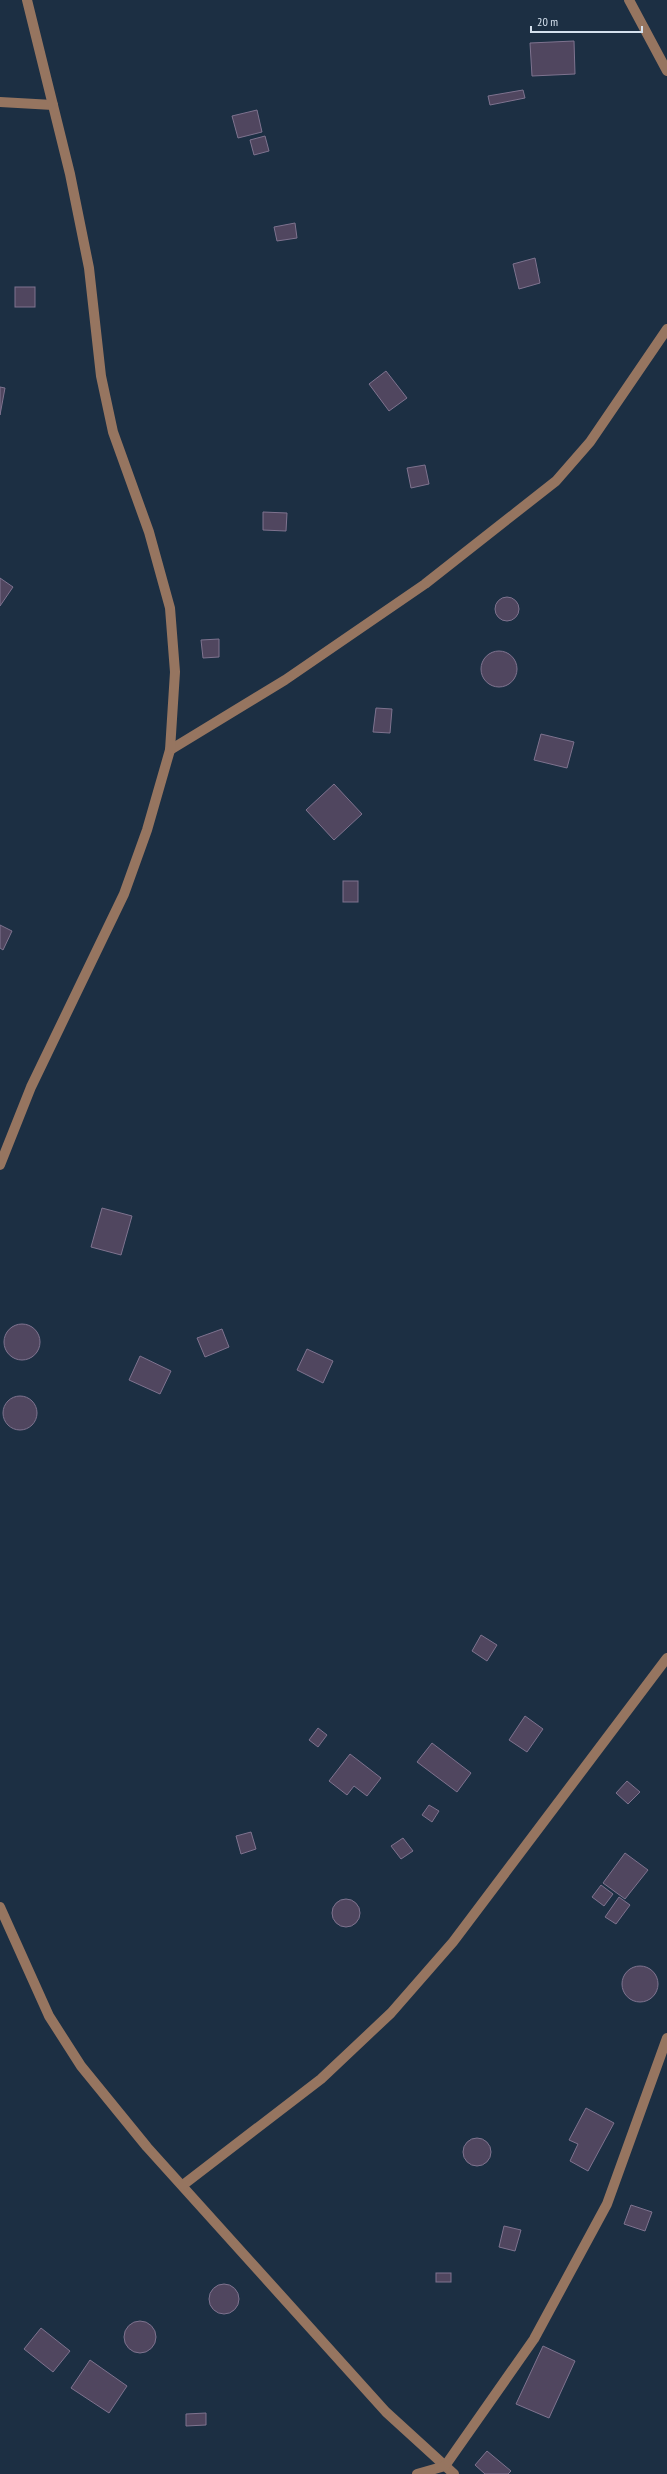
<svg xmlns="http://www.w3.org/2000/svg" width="667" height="2474" viewBox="0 0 667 2474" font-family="'PT Sans Narrow',sans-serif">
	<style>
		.building { fill: #50465f; stroke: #7e738f }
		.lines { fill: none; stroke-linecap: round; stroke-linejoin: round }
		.minor { stroke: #967560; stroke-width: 10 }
	</style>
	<rect width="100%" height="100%" fill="#1c2f43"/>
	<!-- building -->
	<g class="building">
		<path d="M574 41 575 74 532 76 530 43Z"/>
		<path d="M523 90 525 98 490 105 488 96Z"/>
		<path d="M257 110 262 132 238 138 232 116Z"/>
		<path d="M265 136 269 151 254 155 250 140Z"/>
		<path d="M295 223 297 238 277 241 274 227Z"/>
		<path d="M535 258 540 283 519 289 513 264Z"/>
		<rect x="15" y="287" width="20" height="20"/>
		<path d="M386 371 407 398 389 411 369 384Z"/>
		<path d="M0 387 5 388 0 415Z"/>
		<path d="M425 465 429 484 411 488 407 468Z"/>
		<path d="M263 512 287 513 286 531 263 530Z"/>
		<path d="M0 578 13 587 0 606Z"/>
		<circle cx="507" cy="609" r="12"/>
		<path d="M219 639V657L203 658 201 640Z"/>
		<circle cx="499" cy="669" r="18"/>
		<path d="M376 708 392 709 390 733 373 732Z"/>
		<path d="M541 734 574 742 567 768 534 760Z"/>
		<path d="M334 784 362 814 334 840 306 810Z"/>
		<rect x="343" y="881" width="15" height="21"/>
		<path d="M0 925 12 931 3 950 0 948Z"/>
		<path d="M102 1208 132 1216 121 1255 91 1247Z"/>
		<circle cx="22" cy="1342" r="18"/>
		<path d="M222 1329 229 1347 205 1357 197 1338Z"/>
		<path d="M307 1349 333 1361 323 1383 297 1370Z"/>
		<path d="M140 1356 171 1371 160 1394 129 1380Z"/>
		<circle cx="20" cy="1413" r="17"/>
		<path d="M481 1635 497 1645 487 1661 472 1651Z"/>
		<path d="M525 1716 543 1729 527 1752 509 1740Z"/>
		<path d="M318 1728 327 1735 318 1747 309 1740Z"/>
		<path d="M432 1743 471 1773 457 1792 417 1762Z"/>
		<path d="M350 1754 381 1778 367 1796 354 1786 347 1795 329 1781Z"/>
		<path d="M627 1781 640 1792 628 1804 616 1793Z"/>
		<path d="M429 1805 439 1811 432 1822 422 1815Z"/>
		<path d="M251 1832 256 1849 241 1854 236 1836Z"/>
		<path d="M403 1838 413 1851 401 1859 391 1846Z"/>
		<path d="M625 1853 648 1870 625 1899 603 1883Z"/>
		<path d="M601 1885 613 1894 604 1906 592 1897Z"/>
		<path d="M619 1897 630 1905 616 1924 605 1917Z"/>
		<circle cx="346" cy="1913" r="14"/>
		<circle cx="640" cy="1984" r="18"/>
		<path d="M586 2108 614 2123 588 2171 570 2161 578 2144 569 2140Z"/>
		<circle cx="477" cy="2152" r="14"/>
		<path d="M631 2205 652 2212 645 2231 624 2224Z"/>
		<path d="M504 2226 521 2230 515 2251 499 2247Z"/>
		<rect x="436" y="2273" width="15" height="9"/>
		<circle cx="224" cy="2299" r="15"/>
		<circle cx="140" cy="2337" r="16"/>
		<path d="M41 2328 70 2351 53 2372 24 2349Z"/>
		<path d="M543 2346 575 2361 549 2418 516 2404Z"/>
		<path d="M90 2360 127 2386 109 2413 71 2388Z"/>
		<path d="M206 2413V2425L186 2426V2414Z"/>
		<path d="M487 2451 511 2471 508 2474H485L475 2465Z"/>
	</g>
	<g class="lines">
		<!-- minor -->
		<g class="minor">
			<path d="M629 0 667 71"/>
			<path d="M0 102 53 105"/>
			<path d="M170 750 285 680 425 584 556 481 590 442 667 329"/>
			<path d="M0 1165 31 1087 124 894 147 830 170 750 175 672 170 608 149 532 113 432 101 376 89 268 70 174 27 0"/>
			<path d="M0 1907 49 2016 81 2066 147 2147 386 2412 454 2474"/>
			<path d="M183 2185 321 2079 391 2013 453 1942 667 1658"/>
			<path d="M417 2474 445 2466 534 2339 607 2204 667 2038"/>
		</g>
	</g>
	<!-- scale -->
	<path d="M531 26v6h111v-6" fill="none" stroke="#d4e0ed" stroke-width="2"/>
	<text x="537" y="26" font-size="12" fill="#d4e0ed" stroke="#1c2f43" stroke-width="3" paint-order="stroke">20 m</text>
</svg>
